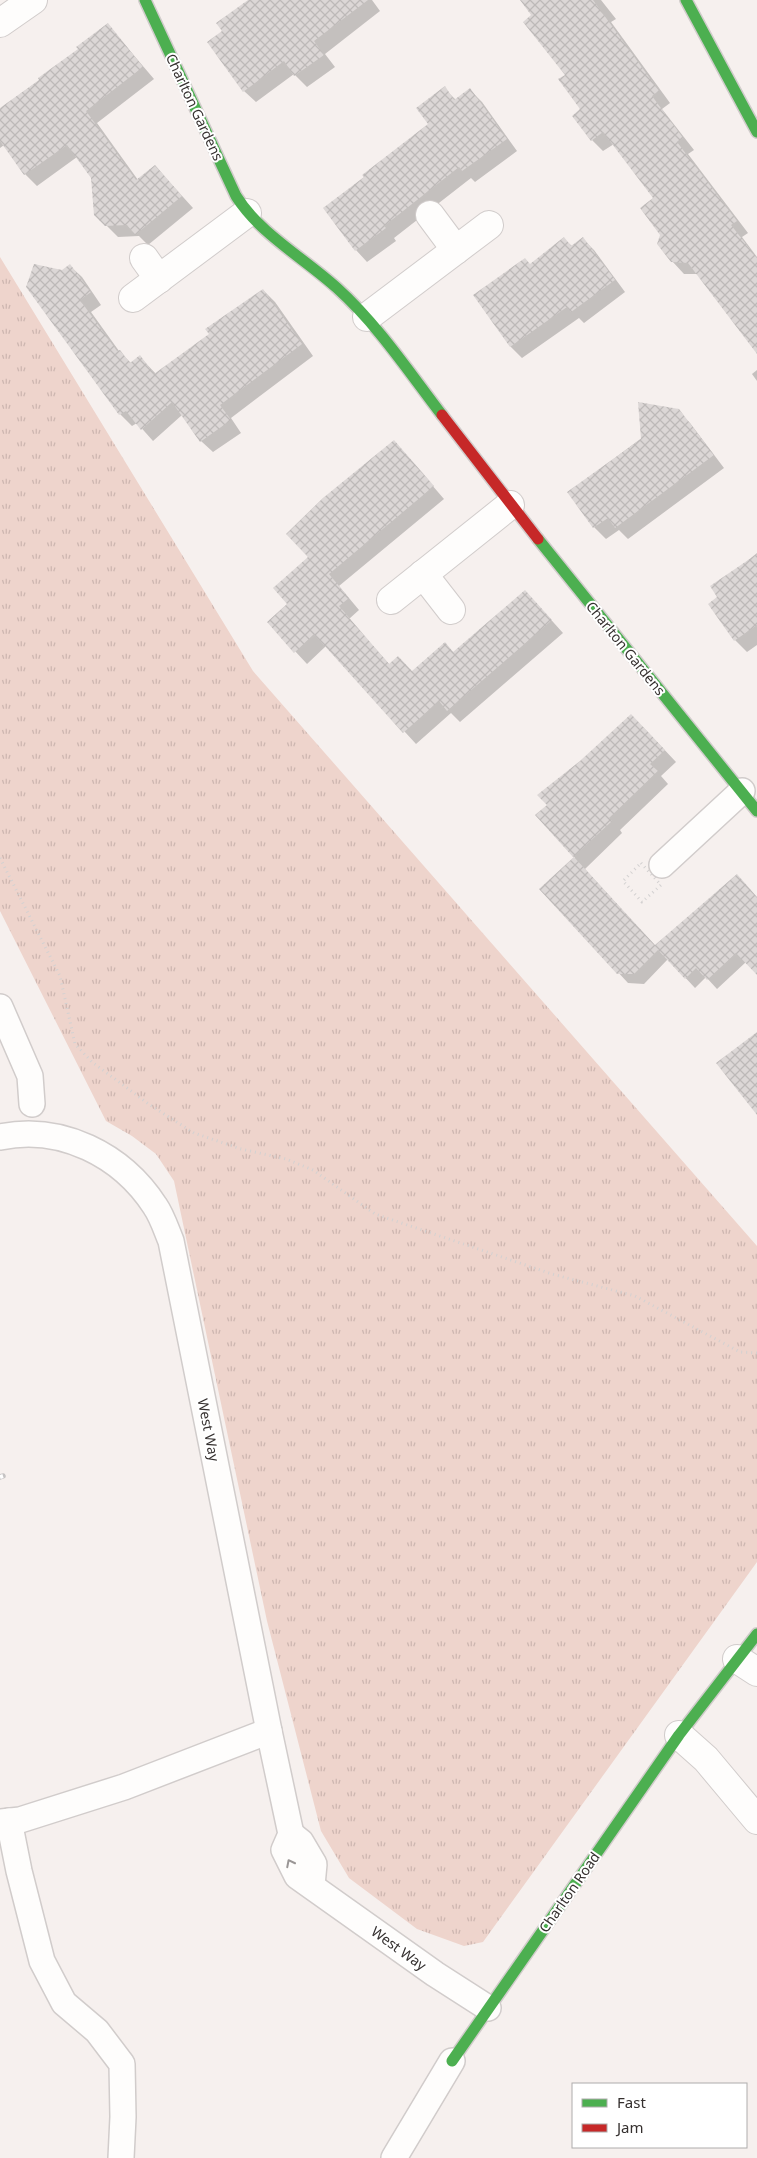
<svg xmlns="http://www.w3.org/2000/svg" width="757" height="2158" viewBox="0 0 757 2158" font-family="'Noto Sans',sans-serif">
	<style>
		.grass { fill: url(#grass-tufts) }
		.shadow { fill: #0003 }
		.building { fill: url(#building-cross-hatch) }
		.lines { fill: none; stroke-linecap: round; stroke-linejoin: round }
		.lane-casing { stroke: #d1cccb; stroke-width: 28 }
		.street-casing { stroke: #d1cccb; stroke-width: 30 }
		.fast-casing { stroke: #d1cccb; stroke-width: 14 }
		.jam-casing { stroke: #d1cccb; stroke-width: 14 }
		.path { stroke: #d3d1d1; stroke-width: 3; stroke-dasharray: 1 4; stroke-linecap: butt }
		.lane { stroke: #fefdfc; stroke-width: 25 }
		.street { stroke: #fefdfc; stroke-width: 28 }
		.fast { stroke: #4caf50; stroke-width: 11 }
		.jam { stroke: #c62828; stroke-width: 11 }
		.rail-casing { stroke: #c5c3c3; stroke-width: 5.5 }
		.rail { stroke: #fff; stroke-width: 4; stroke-dasharray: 11; stroke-linecap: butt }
		.oneway { stroke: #9a9696 }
		.labels { text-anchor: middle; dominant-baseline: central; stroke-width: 4; stroke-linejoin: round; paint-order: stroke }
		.street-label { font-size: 14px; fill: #35302f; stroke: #fff }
	</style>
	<defs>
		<pattern id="grass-tufts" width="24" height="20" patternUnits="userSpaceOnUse" patternTransform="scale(1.25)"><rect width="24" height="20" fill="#eed4cc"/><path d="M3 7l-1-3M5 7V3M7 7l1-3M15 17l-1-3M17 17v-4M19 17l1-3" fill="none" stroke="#cdb6b0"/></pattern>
		<pattern id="building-cross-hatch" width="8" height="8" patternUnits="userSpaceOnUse" patternTransform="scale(1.25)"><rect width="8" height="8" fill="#dcd7d6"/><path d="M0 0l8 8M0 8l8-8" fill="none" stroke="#bdb9b8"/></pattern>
	</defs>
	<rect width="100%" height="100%" fill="#f6f0ee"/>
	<!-- grass -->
	<path class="grass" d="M0 257 253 671 757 1246V1562L483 1942 464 1946 417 1929 349 1878 321 1831 267 1621 174 1181 156 1154 132 1136 106 1121 0 911Z"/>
	<!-- shadow -->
	<g class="shadow">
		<path d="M250 0H372L380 11 325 54 335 67 307 87 294 74 256 102 244 91 223 31Z"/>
		<path d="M521 0H601L616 19 611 22 670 103 662 109 694 150 688 154 748 233 742 237 757 257V352L698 274H684L672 261 661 235 655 198 614 144 603 151 592 140 582 109 566 75 533 16Z"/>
		<path d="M108 25 154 79 97 123 138 180 155 166 193 208 148 245 139 236 118 237 95 214 92 178 77 157 37 186 25 174 4 145 0 148V109L80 50Z"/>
		<path d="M444 88 456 100 470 90 482 102 517 151 475 182 471 178 394 238 396 241 367 262 356 250 366 178 430 125Z"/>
		<path d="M564 239 572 246 583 239 594 250 625 292 584 323 579 318 522 358 510 346 530 265Z"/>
		<path d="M70 266 82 277 101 305 91 312 119 351 131 363 140 357 156 374 211 335 263 290 275 302 313 356 231 418 241 433 213 452 201 441 182 415 153 441 137 423 132 426 120 414 62 271Z"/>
		<path d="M757 370V381L752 374Z"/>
		<path d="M678 411 690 423 724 468 628 539 619 530 606 539 594 527 569 492Z"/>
		<path d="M394 441 444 499 339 586 359 610 349 619 390 665 413 672 445 643 454 653 536 603 563 633 460 722 451 713 416 744 326 646 307 664 268 622 289 604 310 557Z"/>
		<path d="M757 553V645L747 652 735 640 719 598 746 562Z"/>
		<path d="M643 727 676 762 661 776 668 784 620 830 622 833 585 869 656 947 757 898V974L746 962 717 989 706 977 695 988 668 959 644 984 628 983 541 889 575 858 537 815Z"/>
	</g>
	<!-- building -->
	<g class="building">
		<path d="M248 0H368L314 41 324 55 294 76 284 61 243 92 207 42 222 31 216 23Z"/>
		<path d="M520 0H593L659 91 652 96 683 138 677 142 737 221 731 225 757 258V354L688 263 671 262 657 244 660 235 640 208 653 198 603 132 591 141 572 116 580 109 558 79 565 75 523 22 531 15Z"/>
		<path d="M108 23 143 67 86 111 136 180 155 165 182 196 135 235 127 225 105 226 94 215 91 178 67 145 24 175 0 141V108L39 80 38 78 78 49 76 47Z"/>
		<path d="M445 86 454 100 470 88 507 139 462 171 459 167 384 226 386 228 355 251 323 208 364 177 362 175 428 124 416 108Z"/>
		<path d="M564 237 571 246 583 237 615 280 571 312 567 307 510 347 473 295 525 258 530 264Z"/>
		<path d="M34 264 62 270 70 264 91 292 80 300 117 351 120 350 130 363 140 355 154 374 209 334 205 329 263 289 302 344 220 405 231 420 200 442 172 402 141 430 126 411 119 415 26 287Z"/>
		<path d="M638 402 679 409 714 455 615 528 608 518 593 528 567 492 641 439Z"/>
		<path d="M394 440 434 486 329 574 349 598 339 606 389 664 398 656 412 671 445 642 453 652 525 590 552 620 447 711 439 701 403 733 314 634 294 653 267 622 287 604 273 588 308 557 286 534 323 498Z"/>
		<path d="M757 554V625L734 641 708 604 717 597 710 586Z"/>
		<path d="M631 714 665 750 650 764 658 771 609 818 612 821 573 857 535 815 547 805 537 795 580 761Z"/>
		<path d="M574 857 655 945 737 874 757 897V975L736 953 707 980 696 968 685 979 658 950 634 974H617L539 889Z"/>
		<path d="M757 1032V1115L716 1063Z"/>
	</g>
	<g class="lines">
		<defs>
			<g id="lane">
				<path d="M662 865 742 791"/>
				<path d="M0 1007 30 1076 32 1104"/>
				<path d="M0 1137C61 1124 122 1155 155 1206 162 1216 166 1229 171 1241L269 1731 291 1834 284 1850 297 1876 435 1974 488 2008"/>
				<path d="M9 1821 19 1871 42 1961 64 2003 97 2031 122 2064 123 2117 121 2158"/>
				<path d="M0 1822 20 1820 124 1787 269 1731"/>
				<path d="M291 1834 301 1842 314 1864 312 1885"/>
				<path d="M394 2158 452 2061"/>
			</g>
			<g id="street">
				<path d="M0 23 33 0"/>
				<path d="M430 215 456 250"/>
				<path d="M144 258 159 279"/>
				<path d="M133 298 247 213"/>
				<path d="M367 317 489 225"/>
				<path d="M423 574 451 610"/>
				<path d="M391 600 510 505"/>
				<path d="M737 1659 757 1672"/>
				<path d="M679 1735 706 1759 757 1820"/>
			</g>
			<g id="fast">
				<path d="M145 0 236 196C260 234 304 258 337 288 378 325 409 372 442 415"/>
				<path d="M686 0 757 132"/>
				<path d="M538 539 757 811"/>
				<path d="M452 2061 679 1735 757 1634"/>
			</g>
			<path id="jam" d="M442 415 538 539"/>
		</defs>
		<!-- lane casing -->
		<use href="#lane" class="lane-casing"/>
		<!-- street casing -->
		<use href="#street" class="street-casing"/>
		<!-- fast casing -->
		<use href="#fast" class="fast-casing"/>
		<!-- jam casing -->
		<use href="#jam" class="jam-casing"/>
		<!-- path -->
		<g class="path">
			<path d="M0 858 60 976 75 1044 92 1062 150 1105 194 1133 241 1149 286 1159 313 1170 375 1214 552 1274 635 1296 740 1352 757 1353"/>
			<path d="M641 863 661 885 642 902 623 881Z"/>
		</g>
		<!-- lane -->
		<use href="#lane" class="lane"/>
		<!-- street -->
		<use href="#street" class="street"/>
		<!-- fast -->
		<use href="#fast" class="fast"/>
		<!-- jam -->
		<use href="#jam" class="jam"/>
		<defs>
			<path id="rail" d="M0 1477 3 1476"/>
		</defs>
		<!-- rail casing -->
		<use href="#rail" class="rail-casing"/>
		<!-- rail -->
		<use href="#rail" class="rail"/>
	</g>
	<!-- one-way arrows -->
	<defs><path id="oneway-chevron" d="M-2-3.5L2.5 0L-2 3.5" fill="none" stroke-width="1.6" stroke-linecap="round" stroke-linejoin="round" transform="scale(1.25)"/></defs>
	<use class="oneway" href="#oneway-chevron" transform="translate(290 1863) rotate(-117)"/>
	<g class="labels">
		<!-- street labels -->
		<g class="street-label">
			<text transform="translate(195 107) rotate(65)">Charlton Gardens</text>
			<text transform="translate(626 648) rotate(51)">Charlton Gardens</text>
			<text transform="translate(209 1430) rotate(79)">West Way</text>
			<text transform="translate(569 1892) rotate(-55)">Charlton Road</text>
			<text transform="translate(399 1948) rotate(36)">West Way</text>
		</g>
	</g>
	<!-- legend -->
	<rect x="572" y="2083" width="175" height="65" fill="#ffffff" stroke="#aeacac"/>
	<rect x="582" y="2099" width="25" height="8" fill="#4caf50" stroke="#aeacac"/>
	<text x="617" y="2108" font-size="15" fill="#35302f">Fast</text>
	<rect x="582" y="2124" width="25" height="8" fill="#c62828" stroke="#aeacac"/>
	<text x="617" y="2133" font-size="15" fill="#35302f">Jam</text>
</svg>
